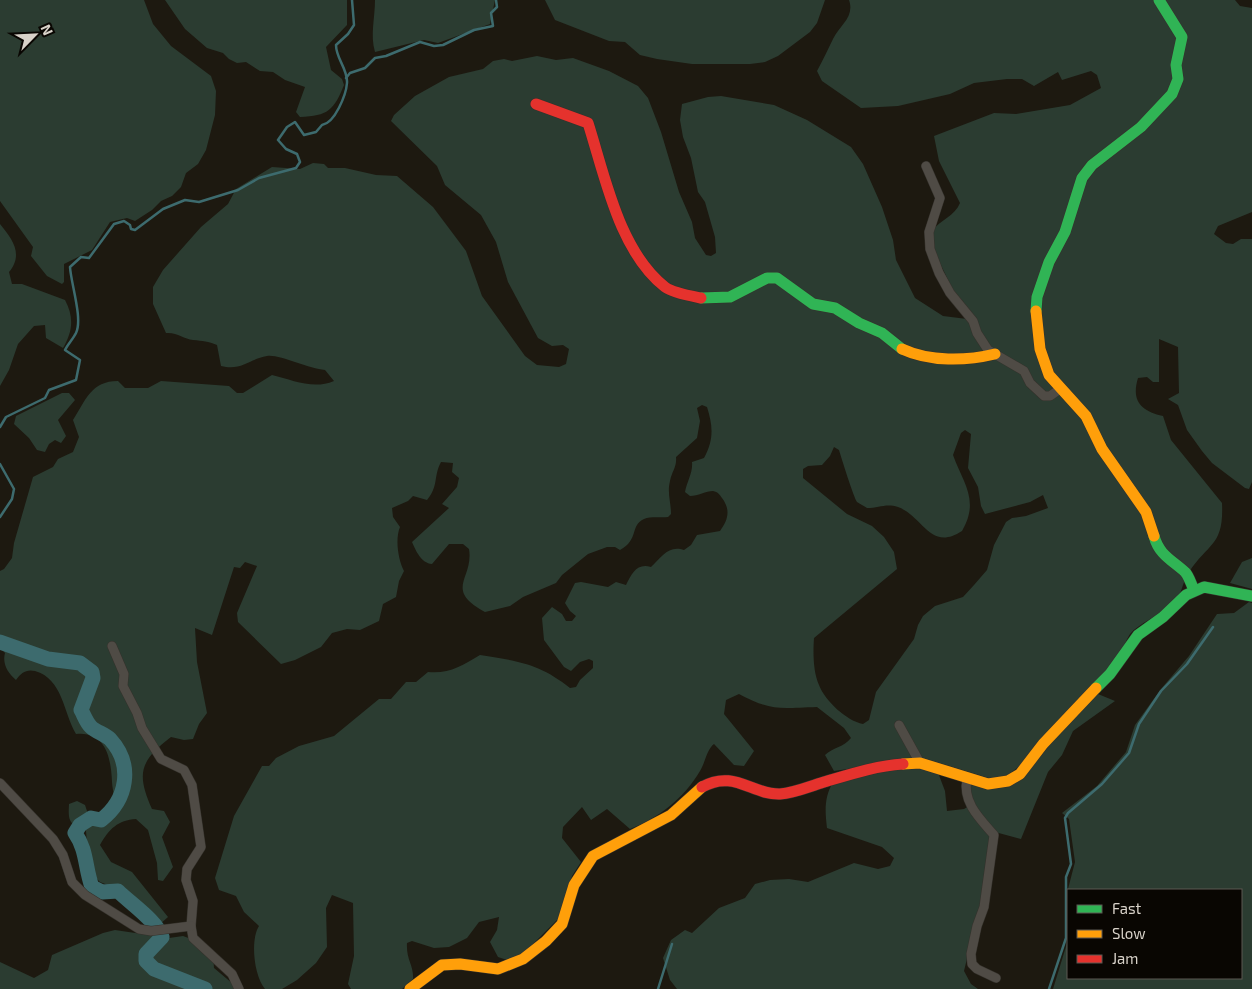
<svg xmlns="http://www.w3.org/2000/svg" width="1252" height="989" viewBox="0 0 1252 989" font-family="'Exo 2',sans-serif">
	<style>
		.green { fill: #2b3c31; fill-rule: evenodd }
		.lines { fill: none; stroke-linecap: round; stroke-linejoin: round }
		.stream { stroke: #3d6b6e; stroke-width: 2.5 }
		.river { stroke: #3d6b6e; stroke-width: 15 }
		.street-casing { stroke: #35322c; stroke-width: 10 }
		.fast-casing { stroke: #35322c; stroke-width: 12 }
		.slow-casing { stroke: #35322c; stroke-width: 12 }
		.jam-casing { stroke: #35322c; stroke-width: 12 }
		.street { stroke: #4f4b45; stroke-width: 9 }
		.fast { stroke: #30b455; stroke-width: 11 }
		.slow { stroke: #ff9f0a; stroke-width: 11 }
		.jam { stroke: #e5322d; stroke-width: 11 }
	</style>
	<rect width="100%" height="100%" fill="#1d1910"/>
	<!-- green -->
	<g class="green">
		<path d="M0 0H144L153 24 171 46 211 76 216 91 215 115 206 150 198 164 186 173 181 187 172 196 161 201 152 210 135 221 127 218 110 222 92 250 64 264V282L62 284 47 276 31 256 33 247 0 201Z"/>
		<path d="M165 0H347V25L326 47 331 70 342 79 344 85C334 110 328 116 300 117L296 112 305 87 285 80 273 72 260 71 246 62 237 63 229 59 223 53 207 48 185 29Z"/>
		<path d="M375 0H495L490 24 438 43 424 40 375 52C370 35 375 18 375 0Z"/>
		<path d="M545 0H825L817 23 810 32 778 56 765 62 750 64H692L657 59 640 55 625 42 609 41 555 20Z"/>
		<path d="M849 0H1235L1240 6 1252 8V212L1218 226 1214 234 1226 243 1233 244 1241 239H1252V482L1249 489 1245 488 1212 463 1202 451 1187 430 1178 405 1168 399 1179 393 1178 347 1159 339V382H1153L1147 377 1138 378C1131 401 1141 411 1163 416L1171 440 1222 503C1224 546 1209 542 1189 572 1181 584 1183 596 1171 605 1160 615 1138 624 1130 634 1126 640 1123 649 1120 656L1021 765 1004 778 995 780 923 758 834 771 825 755C833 747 843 748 851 738L844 728 817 707C780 708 773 712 739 694L726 700 724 714 754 751 744 766 734 765 714 744C707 749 705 763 700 771 684 798 659 818 630 829L607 809 591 820 582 807 563 827 562 838 581 862 572 876 562 915 522 955 507 960 498 957 490 942 497 930 499 917 479 922 467 938 449 947 434 948 412 941 407 943C406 960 414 965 413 979L402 989H351L348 984 354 956 353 903 332 895 326 908 327 947 316 963 297 980 282 989H265C254 976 250 940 259 926L244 912 236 896 219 890 215 878 234 816 262 766H269L276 758 299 746 334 736 379 699H391L406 682H416L428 672C449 674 462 666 480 655 517 661 539 663 570 688L576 687 580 680 593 668V661L589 659 580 662 571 671 564 667 544 640 542 618 552 607 562 614 566 621H572L576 616 570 611 565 603 575 583 581 582 608 587 616 582 626 585C632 573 637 563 651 567 662 557 668 545 684 550L691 545 697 535 720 531C728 520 731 510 722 498 720 495 718 492 713 491 706 491 698 496 690 496L685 492C687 481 693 473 692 462L704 458C714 440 713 426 707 407L702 405 697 408 700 421 697 438 676 457C677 467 672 471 670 481 667 493 671 502 671 514L668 517C661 518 651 516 644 519 630 525 639 540 620 550L615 547H607L588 554 562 575 556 583 523 597 510 606 485 612C443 589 474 579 469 549L463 544H449L432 564C421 563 416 551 412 542L449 508 442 504 457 487 459 478 452 472 453 463 441 462C433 477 439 485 427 500L413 496 408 501 392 508 393 517 400 527C395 539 398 559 404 571L399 581 396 597 383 604 379 621 360 630 347 629 332 633 321 647 295 660 281 664 238 622 237 613 257 566 245 562 240 568 234 567 212 635 195 628 197 662 207 713 199 724 193 739 184 740 171 737C140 761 136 773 152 809L164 811 170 822 162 837 173 867 163 881 158 880 157 863 148 830 136 819C118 820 109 829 100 845L111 862 132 872 168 917 159 925 149 926 122 902 113 887 100 882 94 876 88 855 86 831C69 823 68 822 69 804L77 801 85 805 91 823 98 824C105 818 111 810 114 802 115 796 112 788 112 782 111 758 106 731 76 734 63 712 63 679 35 671 26 669 21 673 16 680 8 673 2 664 5 653L0 647V571L4 569 12 558 14 543 33 477 53 467 58 459 73 452 79 437 73 420C86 400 91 381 118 381L125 388H148L161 381 229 386 237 393H243L272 375C293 380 313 390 334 381L325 370C309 369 279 354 267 356 249 359 242 371 221 366L217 345C208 341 203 341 193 340 184 339 177 332 166 333L153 304V287L163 270 201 227 228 204 236 189 272 167 300 169 313 163 324 164 328 168H345L376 175 397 176 433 207 466 251 482 296 525 356 537 365 559 367 566 364 569 349 563 345 552 346 538 338 508 282 496 242 481 215 445 185 437 166 391 121 394 115 415 96 449 77 483 69 493 61 504 59 512 61 537 56 556 60 573 58 609 71 638 86 648 98 661 132 679 192 692 222 695 238 706 255 711 256 716 253 715 237 705 202 698 192 691 158 683 137 680 120 682 104 708 97 721 96 774 105 807 120 851 147 863 164 882 207 893 240 896 260 915 298 943 316 967 319 935 253 932 231C940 220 955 216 960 203L939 161 934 136 994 113 1016 114 1070 105 1101 88 1097 75 1091 71 1062 80 1058 72 1034 86 1022 79H1007L974 83 950 94 898 106 861 108 822 81 817 71C823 60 828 49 833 39 840 25 855 17 849 0ZM965 430 971 434 968 468 978 487 981 506 985 514 1030 502 1043 495 1048 508 1026 516 1012 518 1006 522 994 545 987 570 974 585 963 597 935 606 923 616 918 625 914 639 876 692 869 720 863 724C847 721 825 701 819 685 813 672 813 652 814 638L897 569 894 552 884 537 872 526 847 514 803 478V469L808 466 822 465 830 456 834 447 839 450C841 457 854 498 857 502 860 504 864 506 867 508 879 508 886 503 898 507 923 516 930 552 962 531 980 500 963 483 953 455L961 433Z"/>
		<path d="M0 224C12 239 24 254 9 272L12 284H22L65 300C74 317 73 331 63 348L46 338 45 325 34 326 18 344 9 370 0 386Z"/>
		<path d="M62 393H69L75 400 58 420 66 436 61 443 55 440 49 444 45 452 37 450 29 438 14 424 16 416Z"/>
		<path d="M1252 558V589L1230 583 1242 562Z"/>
		<path d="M1249 602 1252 603V989H1053L1068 940V978H1241V890H1068V907V889L1075 862 1069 819 1062 813 1097 786 1126 752 1135 725 1161 689 1189 656 1217 614 1234 613Z"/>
		<path d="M1098 694 1115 701 1073 731 1062 755 1048 772 1021 839 995 832 982 897 964 971 971 984 978 989H677L670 980 663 958 671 940 685 930 692 933 719 908 745 898 755 884 770 880 789 879 808 882 854 863 878 869 890 866 894 858 882 847 827 828C825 811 824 798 833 782L900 767 937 770 945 791 947 811 964 809 974 803 968 789 972 784 1000 788 1042 751Z"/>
		<path d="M115 930 169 938 183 936 205 944 213 954 214 968 239 989H0V962L34 978 48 970 52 955 103 933Z"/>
	</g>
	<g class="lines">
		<!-- stream -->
		<g class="stream">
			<path d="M346 78 350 73 365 68 375 58 386 56 420 42 434 46 443 45 474 30 493 26 491 13 497 7 496 0"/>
			<path d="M0 427 6 417 45 398 49 390 76 380 80 360 65 350C68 344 73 339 76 333 83 319 71 284 70 267L81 257 89 258 114 224 124 221 130 225 131 229 135 230 163 209 185 200 199 202 238 190 259 178 296 168 300 162 297 154 286 149 278 140 287 127 295 122 304 135 316 132 322 125C335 123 346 95 347 83 348 69 336 59 336 45L348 34 354 25 352 0"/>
			<path d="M0 464 14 489 12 499 0 517"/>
			<path d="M658 989 672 944"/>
			<path d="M1049 989 1066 938V877L1071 864 1065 818 1068 813 1102 784 1129 753 1139 724 1161 691 1187 664 1213 627"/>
		</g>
		<!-- river -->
		<path class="river" d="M0 642 48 659 80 663 92 672 93 678 81 710C84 715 86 722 91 727 96 732 105 734 110 739 134 765 127 800 101 820L91 818 80 825 75 833C87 850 85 868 92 887L102 892 118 891C130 903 158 922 162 937L146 954V961L154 969 205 989"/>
		<defs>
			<g id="street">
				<path d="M926 166 940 198 929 232 930 249 939 273 950 293 973 321 977 333 988 350 1024 371 1030 383 1044 396H1050L1060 389"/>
				<path d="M112 646 124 674 123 686 137 713 142 728 161 759 184 770 192 785 201 847 187 869 186 880 193 901 191 926 193 938 232 974 239 989"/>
				<path d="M899 725 920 763"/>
				<path d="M967 779C962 802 980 819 994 835L984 907 977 926 971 954 972 964 977 969 996 978"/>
				<path d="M0 783 53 839 63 855 72 882 85 895 139 929 151 931 191 926"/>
			</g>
			<g id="fast">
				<path d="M701 298 730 297 767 278H777L813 304 835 308 859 323 882 333 902 349"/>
				<path d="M1036 311 1037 297 1049 262 1065 232 1082 178 1092 165 1141 127 1172 94 1178 79 1176 65 1182 37 1159 0"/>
				<path d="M1154 536C1159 555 1172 560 1185 572 1189 576 1191 584 1194 590"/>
				<path d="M1096 688 1110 674 1138 635 1163 617 1186 595 1204 587 1252 596"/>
			</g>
			<g id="slow">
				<path d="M1036 311 1040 349 1049 375 1086 416 1102 449 1146 512 1154 536"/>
				<path d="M902 349C930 362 966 361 995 354"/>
				<path d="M903 764 920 763 988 784 1008 781 1020 774 1043 744 1096 688"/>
				<path d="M410 989 442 965 460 964 498 969 523 959 546 941 562 924 574 885 593 856 671 815 702 787"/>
			</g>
			<g id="jam">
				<path d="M536 104 588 123C605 176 619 251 665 287 673 293 691 296 701 298"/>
				<path d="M702 787C734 769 752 795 780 794 794 793 808 787 821 783 848 775 874 766 903 764"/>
			</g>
		</defs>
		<!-- street casing -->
		<use href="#street" class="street-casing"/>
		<!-- fast casing -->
		<use href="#fast" class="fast-casing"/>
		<!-- slow casing -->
		<use href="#slow" class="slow-casing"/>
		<!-- jam casing -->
		<use href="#jam" class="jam-casing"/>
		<!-- street -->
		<use href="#street" class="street"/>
		<!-- fast -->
		<use href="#fast" class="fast"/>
		<!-- slow -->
		<use href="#slow" class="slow"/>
		<!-- jam -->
		<use href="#jam" class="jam"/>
	</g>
	<!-- legend -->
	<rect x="1067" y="889" width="175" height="90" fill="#090602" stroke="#5c5852"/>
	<rect x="1077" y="905" width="25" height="8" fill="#30b455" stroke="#5c5852"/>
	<text x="1112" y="914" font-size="15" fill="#d8d2c9">Fast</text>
	<rect x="1077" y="930" width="25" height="8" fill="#ff9f0a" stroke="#5c5852"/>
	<text x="1112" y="939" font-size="15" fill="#d8d2c9">Slow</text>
	<rect x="1077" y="955" width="25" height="8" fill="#e5322d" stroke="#5c5852"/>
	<text x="1112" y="964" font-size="15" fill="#d8d2c9">Jam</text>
	<!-- north arrow -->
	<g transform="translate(35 35) rotate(66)" stroke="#090602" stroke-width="4" paint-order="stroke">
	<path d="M0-4L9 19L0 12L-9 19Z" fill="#d8d2c9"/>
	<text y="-8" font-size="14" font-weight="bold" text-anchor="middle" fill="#d8d2c9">N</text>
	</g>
</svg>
